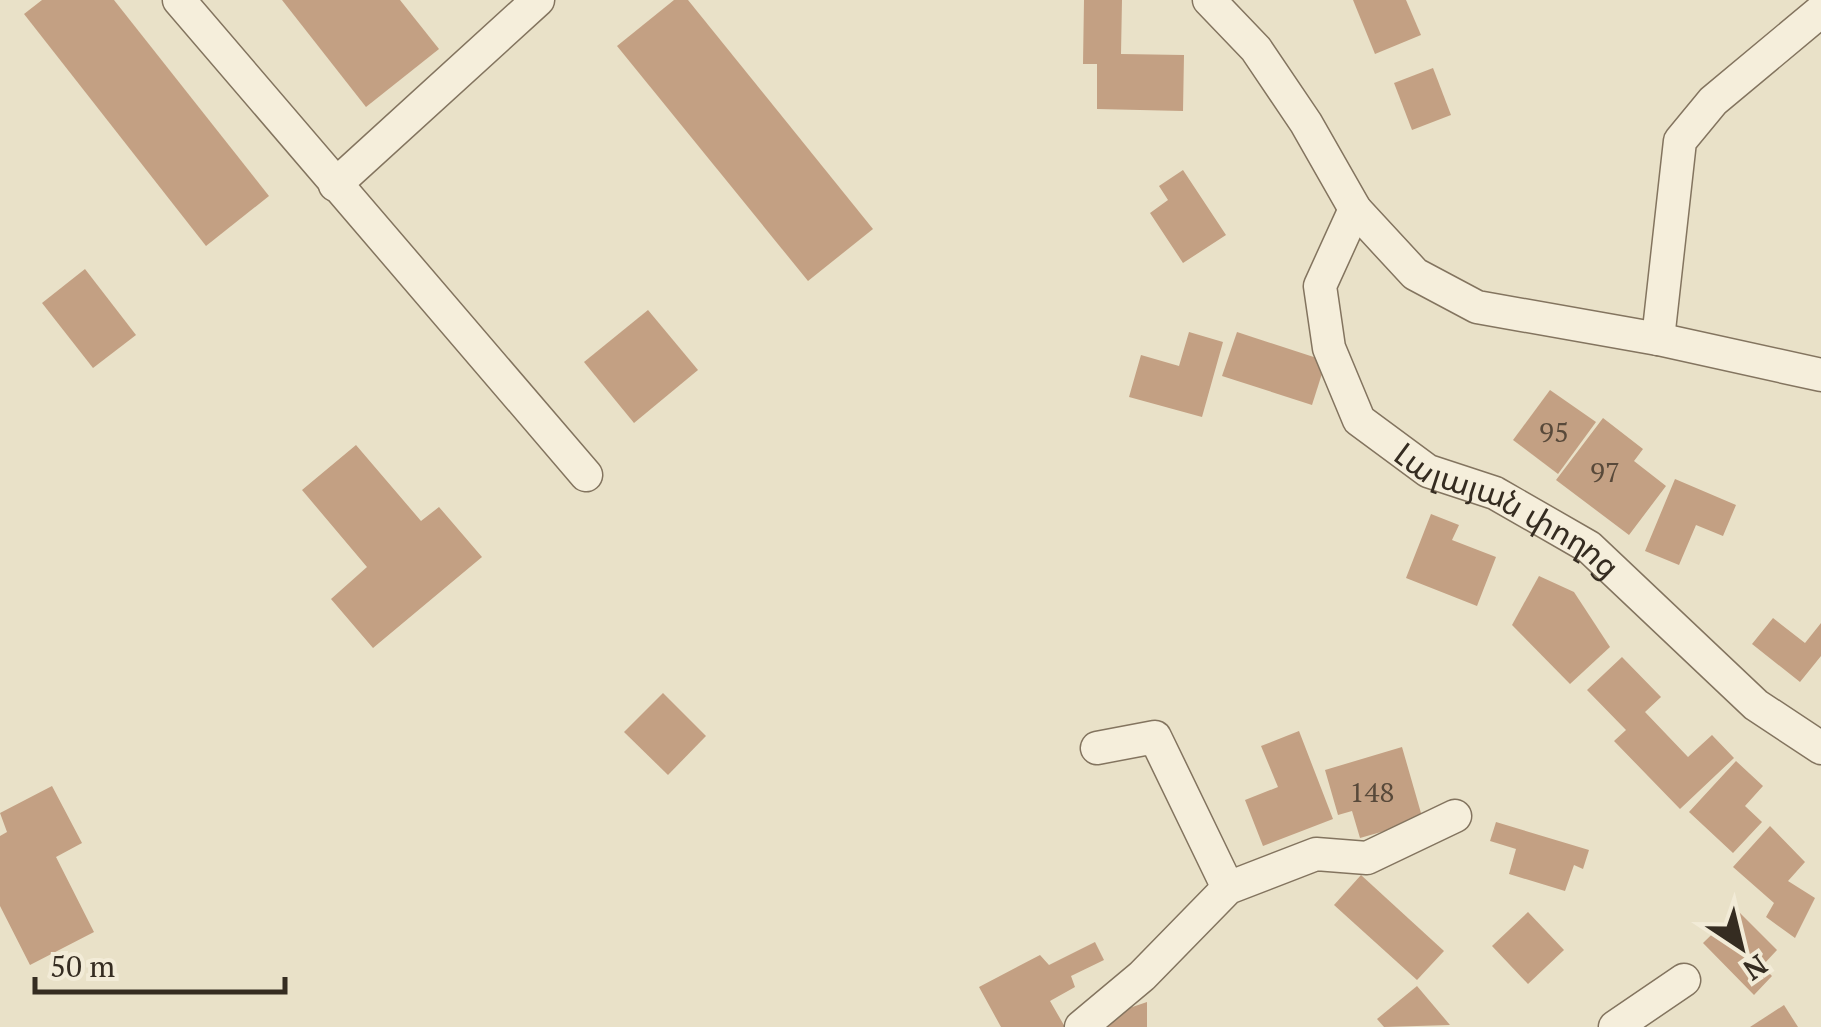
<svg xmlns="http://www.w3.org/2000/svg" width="1821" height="1027" viewBox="0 0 1821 1027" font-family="'PT Serif','Noto Sans Armenian',serif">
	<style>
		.building { fill: #c3a083 }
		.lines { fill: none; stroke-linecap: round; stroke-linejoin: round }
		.minor-casing { stroke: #83745f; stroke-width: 35 }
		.minor { stroke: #f5eedb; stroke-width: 32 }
		.labels { text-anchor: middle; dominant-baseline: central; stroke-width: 10; stroke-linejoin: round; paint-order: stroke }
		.number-label { font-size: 28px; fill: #58493a }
		.street-label { font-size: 32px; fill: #352c21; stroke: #f2ebd7 }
	</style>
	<rect width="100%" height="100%" fill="#e9e1c8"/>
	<!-- building -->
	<g class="building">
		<path d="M42 0H114L269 196 206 246 24 14Z"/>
		<path d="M282 0H400L439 49 366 107Z"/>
		<path d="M674 0H688L873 229 808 281 617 46Z"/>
		<path d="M1084 0H1122L1121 54 1184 55 1183 111 1097 109V64H1083Z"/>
		<path d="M1353 0H1406L1421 35 1375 54Z"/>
		<path d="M1433 68 1451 115 1412 130 1394 83Z"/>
		<path d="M1183 170 1226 235 1183 263 1150 213 1168 200 1159 186Z"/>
		<path d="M85 269 136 335 93 368 42 303Z"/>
		<path d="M648 310 698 370 634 423 584 362Z"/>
		<path d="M1189 332 1223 342 1202 417 1129 397 1141 355 1179 366Z"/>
		<path d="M1237 332 1326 361 1312 405 1222 376Z"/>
		<path d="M1550 390 1596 422 1558 474 1513 440Z"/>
		<path d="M1603 418 1643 449 1634 461 1666 486 1629 535 1556 480Z"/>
		<path d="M356 445 421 521 439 507 482 557 373 648 331 599 367 567 302 490Z"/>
		<path d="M1675 479 1736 505 1723 536 1696 525 1679 565 1645 551Z"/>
		<path d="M1431 514 1459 525 1452 540 1496 557 1477 606 1406 578Z"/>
		<path d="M1539 576 1574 592 1610 647 1570 684 1512 625Z"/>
		<path d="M1773 618 1805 643 1821 623V656L1800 682 1752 644Z"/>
		<path d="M1622 657 1661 697 1645 712 1688 757 1712 735 1734 758 1680 809 1614 741 1626 730 1587 690Z"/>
		<path d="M663 693 706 736 668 775 624 732Z"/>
		<path d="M1299 731 1333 819 1263 846 1245 800 1278 787 1261 746Z"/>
		<path d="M1402 747 1423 820 1360 838 1352 811 1338 815 1325 770Z"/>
		<path d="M1736 761 1763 786 1745 806 1762 822 1733 853 1689 812Z"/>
		<path d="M52 786 82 843 56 857 94 932 30 965 0 906V836L7 832 0 813Z"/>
		<path d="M1496 822 1589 850 1583 869 1574 865 1565 891 1509 874 1516 849 1490 841Z"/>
		<path d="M1770 826 1805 862 1788 881 1815 898 1795 938 1766 917 1774 903 1733 867Z"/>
		<path d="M1361 875 1444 951 1417 980 1334 905Z"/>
		<path d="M1737 910 1777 950 1762 966 1772 976 1754 995 1703 943Z"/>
		<path d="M1528 912 1564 950 1528 984 1492 946Z"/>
		<path d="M1095 942 1104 960 1071 976 1075 987 1050 1001 1065 1027H1001L979 987 1040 955 1049 965Z"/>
		<path d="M1417 986 1450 1025 1384 1027 1377 1019Z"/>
		<path d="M1147 1002V1027H1100V1018Z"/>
		<path d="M1784 1005 1798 1027H1750Z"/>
	</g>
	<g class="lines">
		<defs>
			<g id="minor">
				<path d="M179 0 586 475"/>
				<path d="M1209 0 1256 49 1306 123 1355 209 1415 274 1477 307 1658 339 1821 375"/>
				<path d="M335 185 538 0"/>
				<path id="s1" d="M1355 209 1320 286 1329 348 1359 420 1428 471 1495 493 1589 547 1756 705 1821 748"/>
				<path d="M1658 339 1680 141 1713 101 1821 11"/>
				<path d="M1097 748 1155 737 1228 888"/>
				<path d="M1081 1027 1142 976 1228 888 1316 854 1367 858 1455 816"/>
				<path d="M1615 1027 1684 980"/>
			</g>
		</defs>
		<!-- minor casing -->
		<use href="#minor" class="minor-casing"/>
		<!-- minor -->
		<use href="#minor" class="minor"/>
	</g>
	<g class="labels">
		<!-- number labels -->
		<g class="number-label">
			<text x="1554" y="431">95</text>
			<text x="1605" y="471">97</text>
			<text x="1372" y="791">148</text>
		</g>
		<!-- street labels -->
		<g class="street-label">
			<text stroke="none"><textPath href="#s1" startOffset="400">Լալայան փողոց</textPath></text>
		</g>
	</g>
	<!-- north arrow -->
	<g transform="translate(1741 947) rotate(145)" stroke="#f2ebd7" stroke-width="8" paint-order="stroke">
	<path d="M0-8L18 38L0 25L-18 38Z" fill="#352c21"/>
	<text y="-15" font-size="28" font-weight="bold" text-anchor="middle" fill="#352c21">N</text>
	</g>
	<!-- scale -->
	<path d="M35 977v15h250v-15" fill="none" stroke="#352c21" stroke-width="5"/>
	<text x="50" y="977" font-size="30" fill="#352c21" stroke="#f2ebd7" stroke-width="8" paint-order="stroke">50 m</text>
</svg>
